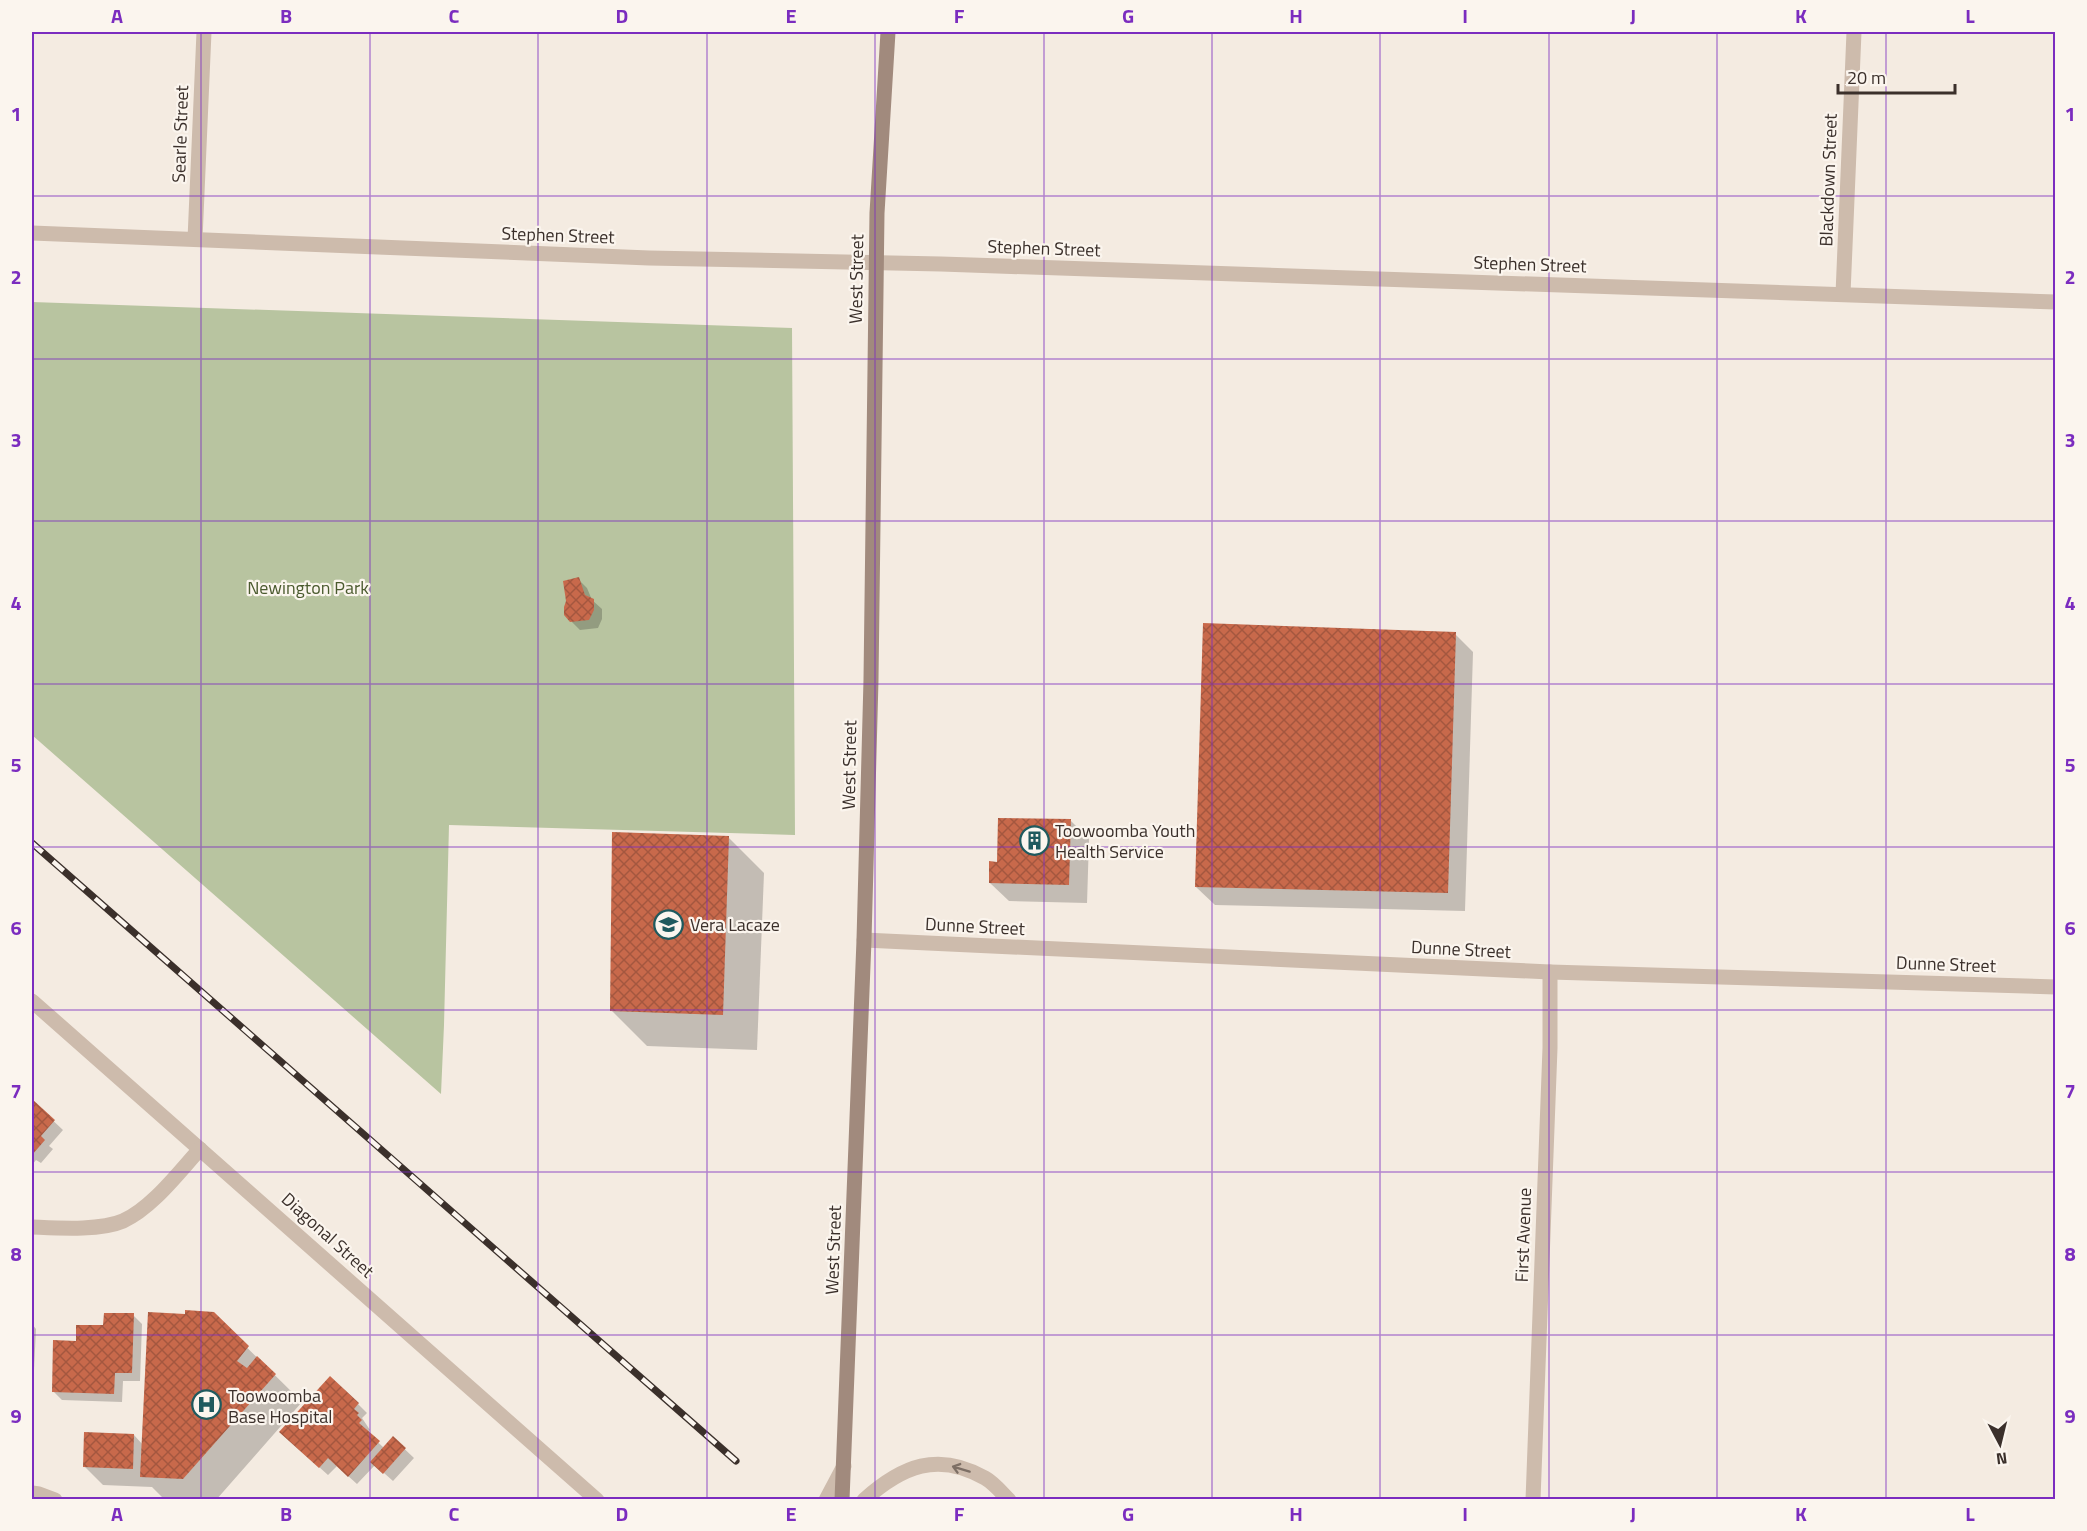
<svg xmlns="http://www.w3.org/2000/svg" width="2087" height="1531" viewBox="0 0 2087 1531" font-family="'Titillium Web',sans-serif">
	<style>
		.green { fill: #b8c4a0 }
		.shadow { fill: #0003 }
		.building { fill: url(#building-cross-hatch) }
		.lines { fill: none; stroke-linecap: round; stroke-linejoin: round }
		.service { stroke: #cdbbac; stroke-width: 15 }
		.minor { stroke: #cdbbac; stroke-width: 15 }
		.tertiary { stroke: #cdbbac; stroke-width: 15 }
		.secondary { stroke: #a18a7d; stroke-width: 15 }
		.rail-casing { stroke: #3b302b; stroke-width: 7 }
		.rail { stroke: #fbf5ee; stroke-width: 4.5; stroke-dasharray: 14; stroke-linecap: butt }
		.oneway { stroke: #7d6f65 }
		.grid { fill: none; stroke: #7b2cbf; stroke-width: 1.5; stroke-opacity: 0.55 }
		.labels { text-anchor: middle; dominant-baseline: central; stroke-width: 4.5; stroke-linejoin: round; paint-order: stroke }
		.street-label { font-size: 18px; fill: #3b302b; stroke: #fbf5ee }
		.park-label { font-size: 18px; fill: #4a5a2e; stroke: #fbf5ee }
		.poi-label { font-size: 18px; fill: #3b302b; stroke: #fbf5ee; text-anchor: start }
		.neatline { fill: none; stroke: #7b2cbf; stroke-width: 2 }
		.grid-label { font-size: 20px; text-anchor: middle; font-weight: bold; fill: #7b2cbf }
	</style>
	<defs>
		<pattern id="building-cross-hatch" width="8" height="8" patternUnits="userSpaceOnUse" patternTransform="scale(1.5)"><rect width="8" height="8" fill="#c8694b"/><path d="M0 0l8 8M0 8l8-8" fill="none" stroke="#a4573f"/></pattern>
	</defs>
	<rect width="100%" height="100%" fill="#f4ebe1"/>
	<!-- green -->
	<path class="green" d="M32 302 792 328 795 835 449 825 444 1025 441 1094 32 735Z"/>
	<!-- shadow -->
	<g class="shadow">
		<path d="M578 579 587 588 592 600 602 609V619L598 628 580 630 571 621Z"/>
		<path d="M1455 634 1473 652 1465 911 1215 905 1196 887Z"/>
		<path d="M1071 821 1089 839 1087 903 1009 901 990 883 999 864Z"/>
		<path d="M728 837 764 873 757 1050 647 1046 612 1011Z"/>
		<path d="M32 1101 63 1130 49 1146 53 1149 41 1163 36 1160 32 1165Z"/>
		<path d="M213 1314 302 1402 216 1500H165L152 1487 103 1485 85 1467 134 1435 143 1445 187 1315Z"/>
		<path d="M133 1315 142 1324 140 1381H123L122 1402 62 1400 53 1391 77 1342 105 1327Z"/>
		<path d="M32 1324 36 1329 33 1390 32 1389Z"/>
		<path d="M358 1404 367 1413 362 1418 370 1430 367 1432 384 1448 393 1438 414 1458 393 1481 375 1465 357 1484 337 1466 328 1475 290 1441Z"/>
	</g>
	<!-- building -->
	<g class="building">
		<path d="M579 577 585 595 594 599V610L589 620 570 622 564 615V607L566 601 563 581Z"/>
		<path d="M1203 623 1456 632 1448 893 1195 887Z"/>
		<path d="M998 818 1071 819 1069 885 989 883V861L997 862Z"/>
		<path d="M612 832 729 836 723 1015 610 1011Z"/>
		<path d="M32 1099 55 1120 41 1136 45 1140 32 1155Z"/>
		<path d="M185 1310 214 1312 249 1346 237 1361 247 1368 257 1356 276 1374 183 1479 140 1477 148 1312 185 1314Z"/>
		<path d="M104 1313H134L132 1373H115L114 1394 52 1392 53 1340 76 1341V1325H103Z"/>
		<path d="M330 1376 359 1403 354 1409 359 1413 357 1415 362 1420 359 1423 380 1441 348 1477 328 1458 319 1468 279 1432Z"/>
		<path d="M84 1432 134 1434 133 1469 83 1467Z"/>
		<path d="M393 1436 406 1448 383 1474 370 1462Z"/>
	</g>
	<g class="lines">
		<!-- service -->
		<path class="service" d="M32 1493 39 1494 55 1500"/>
		<!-- minor -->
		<g class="minor">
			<path d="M195 239 204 32"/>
			<path d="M1843 294 1854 32"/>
			<path d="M864 940 1550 972 2056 987"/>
			<path d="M32 1001 597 1500"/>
			<path d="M32 1227C57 1228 100 1231 123 1221 152 1208 179 1172 200 1149"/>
			<path d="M826 1500 844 1466"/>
			<path d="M864 1500C902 1466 938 1451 985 1478 994 1483 1002 1493 1009 1500"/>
			<path d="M1533 1500 1550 1048V972"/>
		</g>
		<!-- tertiary -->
		<path class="tertiary" d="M32 233 649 258 941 264 2056 302"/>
		<!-- secondary -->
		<path class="secondary" d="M842 1500 864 940 871 680 877 213 888 32"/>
		<defs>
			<path id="rail" d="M32 843 736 1461"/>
		</defs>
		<!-- rail casing -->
		<use href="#rail" class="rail-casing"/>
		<!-- rail -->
		<use href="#rail" class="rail"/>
	</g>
	<!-- one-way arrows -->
	<defs><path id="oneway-shaft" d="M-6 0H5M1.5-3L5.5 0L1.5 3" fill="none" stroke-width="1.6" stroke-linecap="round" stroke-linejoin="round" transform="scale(1.5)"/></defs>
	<use class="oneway" href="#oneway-shaft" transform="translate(961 1469) rotate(-163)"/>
	<!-- grid -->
	<path class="grid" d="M201 32V1500M370 32V1500M538 32V1500M707 32V1500M875 32V1500M1044 32V1500M1212 32V1500M1380 32V1500M1549 32V1500M1717 32V1500M1886 32V1500M32 196H2056M32 359H2056M32 521H2056M32 684H2056M32 847H2056M32 1010H2056M32 1172H2056M32 1335H2056"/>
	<!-- icons -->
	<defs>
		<symbol id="building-ring" viewBox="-11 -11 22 22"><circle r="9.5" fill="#fbf5ee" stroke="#1f5a5e" stroke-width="1.5"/><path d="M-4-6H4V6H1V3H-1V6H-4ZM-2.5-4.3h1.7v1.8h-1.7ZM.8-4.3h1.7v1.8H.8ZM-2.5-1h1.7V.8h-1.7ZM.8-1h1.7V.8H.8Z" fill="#1f5a5e"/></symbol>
		<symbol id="school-ring" viewBox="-11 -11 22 22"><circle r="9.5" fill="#fbf5ee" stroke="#1f5a5e" stroke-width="1.5"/><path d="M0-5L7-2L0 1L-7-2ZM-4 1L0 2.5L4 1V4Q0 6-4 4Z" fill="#1f5a5e"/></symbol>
		<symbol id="hospital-ring" viewBox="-11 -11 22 22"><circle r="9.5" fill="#fbf5ee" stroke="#1f5a5e" stroke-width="1.5"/><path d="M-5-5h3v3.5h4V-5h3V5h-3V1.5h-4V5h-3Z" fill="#1f5a5e"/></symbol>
	</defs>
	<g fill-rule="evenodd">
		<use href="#building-ring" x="1018" y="824" width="33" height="33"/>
		<use href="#school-ring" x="652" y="908" width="33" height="33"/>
		<use href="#hospital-ring" x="190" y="1388" width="33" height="33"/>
	</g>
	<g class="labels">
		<!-- street labels -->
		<g class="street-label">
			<text transform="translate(180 134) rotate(-88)">Searle Street</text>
			<text transform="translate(1828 180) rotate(-88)">Blackdown Street</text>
			<text transform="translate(558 235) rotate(2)">Stephen Street</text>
			<text transform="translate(1044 248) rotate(2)">Stephen Street</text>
			<text transform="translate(1530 264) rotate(2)">Stephen Street</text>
			<text transform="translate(856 279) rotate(-89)">West Street</text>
			<text transform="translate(849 765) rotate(-89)">West Street</text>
			<text transform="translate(975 926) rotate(3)">Dunne Street</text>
			<text transform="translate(1461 949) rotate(3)">Dunne Street</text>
			<text transform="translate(1946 964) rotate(2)">Dunne Street</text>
			<text transform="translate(328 1235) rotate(42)">Diagonal Street</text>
			<text transform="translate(1523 1235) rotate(-88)">First Avenue</text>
			<text transform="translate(833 1250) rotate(-88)">West Street</text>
		</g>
		<!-- park labels -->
		<g class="park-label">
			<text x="308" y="587">Newington Park</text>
		</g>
		<!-- poi labels -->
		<g class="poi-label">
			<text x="1055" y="830">Toowoomba Youth<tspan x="1055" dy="21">Health Service</tspan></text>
			<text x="690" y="924">Vera Lacaze</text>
			<text x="228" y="1395">Toowoomba<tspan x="228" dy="21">Base Hospital</tspan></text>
		</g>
	</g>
	<!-- border -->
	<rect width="2087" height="1531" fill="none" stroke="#fbf5ee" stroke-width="66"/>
	<!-- north arrow -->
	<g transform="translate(2000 1444) rotate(173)" stroke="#fbf5ee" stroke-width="4.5" paint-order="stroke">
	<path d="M0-4.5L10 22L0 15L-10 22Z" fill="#3b302b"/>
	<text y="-9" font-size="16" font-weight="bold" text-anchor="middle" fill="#3b302b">N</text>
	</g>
	<!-- scale -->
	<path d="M1838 84v9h117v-9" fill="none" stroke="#3b302b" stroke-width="3"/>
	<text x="1847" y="84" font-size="18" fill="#3b302b" stroke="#fbf5ee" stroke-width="4.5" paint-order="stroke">20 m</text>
	<rect x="33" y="33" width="2021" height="1465" class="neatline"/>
	<g class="grid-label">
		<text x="117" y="23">A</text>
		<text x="286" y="23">B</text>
		<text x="454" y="23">C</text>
		<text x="622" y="23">D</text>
		<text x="791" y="23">E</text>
		<text x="959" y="23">F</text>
		<text x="1128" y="23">G</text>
		<text x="1296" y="23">H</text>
		<text x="1465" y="23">I</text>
		<text x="1633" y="23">J</text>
		<text x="1801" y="23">K</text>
		<text x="1970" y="23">L</text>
		<text x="16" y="121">1</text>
		<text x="2070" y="121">1</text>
		<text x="16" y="284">2</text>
		<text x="2070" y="284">2</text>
		<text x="16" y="447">3</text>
		<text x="2070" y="447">3</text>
		<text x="16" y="610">4</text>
		<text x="2070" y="610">4</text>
		<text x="16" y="772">5</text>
		<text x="2070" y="772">5</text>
		<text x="16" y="935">6</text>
		<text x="2070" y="935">6</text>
		<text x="16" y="1098">7</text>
		<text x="2070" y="1098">7</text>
		<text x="16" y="1261">8</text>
		<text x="2070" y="1261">8</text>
		<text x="16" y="1423">9</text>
		<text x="2070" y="1423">9</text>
		<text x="117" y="1521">A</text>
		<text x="286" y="1521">B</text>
		<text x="454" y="1521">C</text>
		<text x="622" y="1521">D</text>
		<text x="791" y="1521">E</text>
		<text x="959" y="1521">F</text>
		<text x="1128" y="1521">G</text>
		<text x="1296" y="1521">H</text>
		<text x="1465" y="1521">I</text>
		<text x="1633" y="1521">J</text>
		<text x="1801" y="1521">K</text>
		<text x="1970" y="1521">L</text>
	</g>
</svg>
